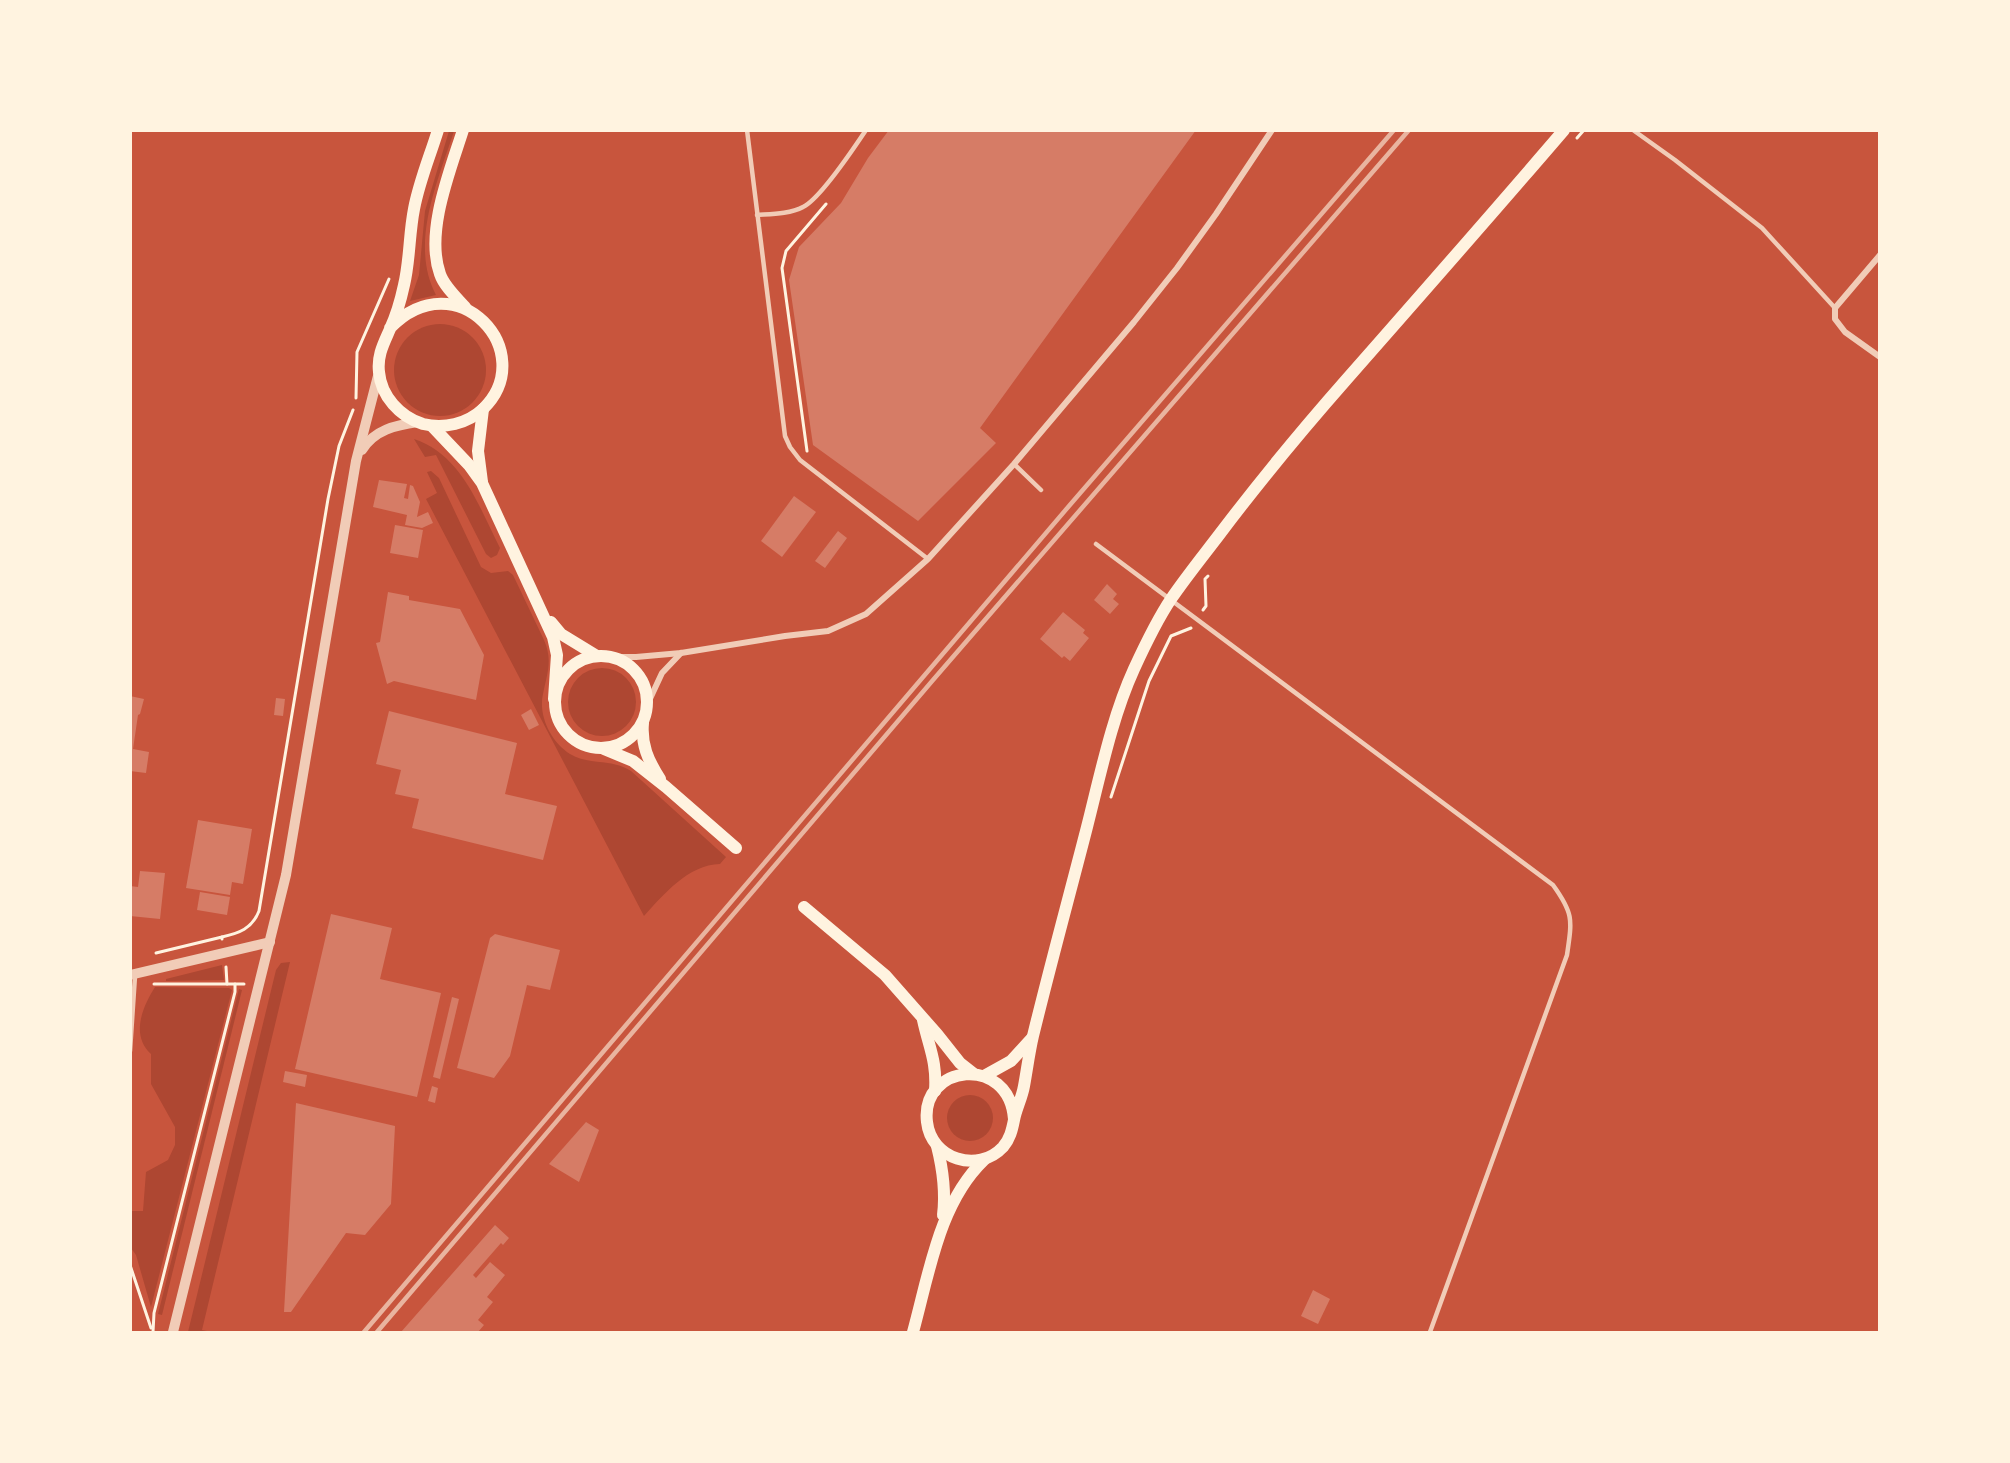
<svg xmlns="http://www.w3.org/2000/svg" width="2010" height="1463" viewBox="0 0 2010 1463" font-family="'Fira Sans Condensed',sans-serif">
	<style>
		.green { fill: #ae4732 }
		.building { fill: #d67c66 }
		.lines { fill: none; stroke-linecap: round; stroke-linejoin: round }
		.path { stroke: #fff3e0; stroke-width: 3 }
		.service { stroke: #f1ccb7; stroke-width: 4.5 }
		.minor { stroke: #f1ccb7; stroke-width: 6 }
		.tertiary { stroke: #f1ccb7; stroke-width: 10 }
		.secondary { stroke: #fff3e0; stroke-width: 12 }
		.rail { stroke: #e9b49f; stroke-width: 4.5 }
	</style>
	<rect width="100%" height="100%" fill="#c8553d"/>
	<!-- green -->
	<g class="green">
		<path d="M449 131H454C438 181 409 244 436 295L410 301 419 275 425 211Z"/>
		<circle cx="440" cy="370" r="46"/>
		<path d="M414 439C462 455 479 507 500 548L497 555 491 558 486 554 436 455 425 457Z"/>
		<path d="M431 471 439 478 481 567 491 573 508 571 513 575 544 640C553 660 547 674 543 694 538 716 551 742 570 754 590 766 611 758 631 771L726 857 720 864C688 865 664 894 644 916L426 499 437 493 427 472Z"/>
		<circle cx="602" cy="702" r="34"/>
		<path d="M290 962 202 1330 212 1332H188L276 970 281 963Z"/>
		<path d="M222 965 224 980 166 981V979Z"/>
		<path d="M155 987 229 988 232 990 151 1307 136 1255 131 1248 132 1211H143L146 1172 168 1160 175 1145V1127L151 1084V1054C130 1035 143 1006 155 987Z"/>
		<path d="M239 989 242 990 162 1315 158 1314Z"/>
		<circle cx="970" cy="1118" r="23"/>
	</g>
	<!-- building -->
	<g class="building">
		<path d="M889 130H1196L980 428 996 443 918 521 813 445 789 280 799 247 841 203 868 158Z"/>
		<path d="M379 480 407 484 404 498 408 499 410 485 413 486 420 502 417 517 428 512 433 523 422 528 405 525 407 515 373 507Z"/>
		<path d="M794 496 816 512 782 557 761 541Z"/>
		<path d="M395 525 423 530 418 558 390 553Z"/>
		<path d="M838 531 847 538 825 568 815 561Z"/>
		<path d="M1107 584 1117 594 1113 599 1119 604 1110 614 1094 600Z"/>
		<path d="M388 592 409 596V600L460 609 484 655 476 700 394 681 387 684 376 643 380 642Z"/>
		<path d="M1063 612 1085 630 1083 633 1089 638 1070 661 1064 656 1062 658 1040 639Z"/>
		<path d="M130 696 144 699 140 714 138 715 133 749 149 752 146 773 130 771Z"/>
		<path d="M276 698 285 699 283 716 274 715Z"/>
		<path d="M531 709 539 725 529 730 521 715Z"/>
		<path d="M389 711 517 743 505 794 557 806 543 860 412 828 419 799 395 794 401 770 376 764Z"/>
		<path d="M198 820 252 829 243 884 232 882 230 895 186 888Z"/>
		<path d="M140 871 165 873 160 919 130 916V886L138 887Z"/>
		<path d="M200 892 230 897 227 915 197 910Z"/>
		<path d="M331 914 392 928 380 979 441 993 417 1097 295 1069Z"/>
		<path d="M495 934 560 950 550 990 527 985 510 1056 494 1078 457 1068 490 938Z"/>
		<path d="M452 997 459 999 440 1079 433 1077Z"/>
		<path d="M285 1071 307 1075 305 1087 283 1082Z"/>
		<path d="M432 1086 438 1088 435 1103 428 1101Z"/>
		<path d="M296 1103 395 1126 391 1204 365 1235 346 1233 291 1312H284Z"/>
		<path d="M586 1122 599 1130 579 1182 549 1164Z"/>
		<path d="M495 1225 509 1238 503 1245 501 1243 473 1275 476 1278 490 1262 505 1275 487 1297 493 1302 478 1320 484 1325 478 1332H401Z"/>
		<path d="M1313 1290 1330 1299 1318 1324 1301 1316Z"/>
	</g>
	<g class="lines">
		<!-- path -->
		<g class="path">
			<path d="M1577 138 1584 130"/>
			<path d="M356 398 357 352 389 279"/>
			<path d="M807 451 782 268 786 251 826 204"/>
			<path d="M1203 610 1206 606 1205 579 1208 576"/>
			<path d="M1111 797 1149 681 1171 636 1191 628"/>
			<path d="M222 939V937C239 933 252 929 259 911L328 499 339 446 353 410"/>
			<path d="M156 953 222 937"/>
			<path d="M226 967 227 984H244"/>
			<path d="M154 984H227"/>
			<path d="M130 1265 151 1328"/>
			<path d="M153 1332 154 1313 235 992V984"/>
		</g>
		<!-- service -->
		<g class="service">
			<path d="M747 130 785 436 790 447 800 460 928 559"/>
			<path d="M1633 130 1675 160 1762 228 1835 308"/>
			<path d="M757 215C771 214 790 214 803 207 820 199 854 148 866 130"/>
			<path d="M1014 464 1041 490"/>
			<path d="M1096 544 1553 885C1574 914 1572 920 1567 955L1430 1332"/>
			<path d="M130 1051 135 976"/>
		</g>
		<!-- minor -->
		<g class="minor">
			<path d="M1880 255 1835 308V319L1845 332 1880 357"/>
			<path d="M612 657H636L681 653 785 636 828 631 866 614 928 559 1014 464 1134 322 1177 268 1216 214 1272 130"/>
			<path d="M648 703 662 673 681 653"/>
		</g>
		<!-- tertiary -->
		<g class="tertiary">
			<path d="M362 450C374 430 396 425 418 422"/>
			<path d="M130 975 270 942"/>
			<path d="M173 1332 286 875 356 461 379 372"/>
		</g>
		<!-- secondary -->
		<g class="secondary">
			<path d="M463 130C450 171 425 232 440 274 444 286 456 297 465 307"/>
			<path d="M390 328C457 259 541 353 483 409 467 424 444 429 423 424 400 417 381 396 379 372 377 355 384 343 390 329 396 316 401 299 404 285 410 260 409 234 414 209 419 182 430 156 438 130"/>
			<path d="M432 426 469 465 482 483 553 637 557 655 554 699"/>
			<path d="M482 482 478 451 483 409"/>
			<path d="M551 622 561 634 597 656"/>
			<circle cx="601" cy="702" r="46"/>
			<path d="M643 723C641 745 648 760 660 779"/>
			<path d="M604 749 633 761 666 787 736 848"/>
			<path d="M804 907 885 975 937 1034 960 1063 974 1074"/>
			<path d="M923 1020C929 1048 937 1061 935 1091"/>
			<path d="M984 1076 1011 1061 1032 1038"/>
			<path d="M1014 1119C1009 1054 920 1064 927 1122 931 1159 978 1174 1003 1147 1010 1139 1012 1130 1014 1120 1016 1109 1022 1098 1024 1086 1027 1070 1029 1053 1033 1036 1050 966 1069 897 1087 827 1100 776 1112 717 1134 669 1145 645 1157 620 1171 599 1186 577 1203 556 1219 535 1259 482 1302 430 1346 380 1419 297 1492 214 1564 130"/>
			<path d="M937 1146C943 1170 946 1191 943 1215"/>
			<path d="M913 1332C929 1274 939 1203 984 1160"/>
		</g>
		<!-- rail -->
		<g class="rail">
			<path d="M364 1332 1069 506 1394 130"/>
			<path d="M377 1332 933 680 1409 130"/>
		</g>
	</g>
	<!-- border -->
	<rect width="2010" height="1463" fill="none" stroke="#fff3e0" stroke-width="264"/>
</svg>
